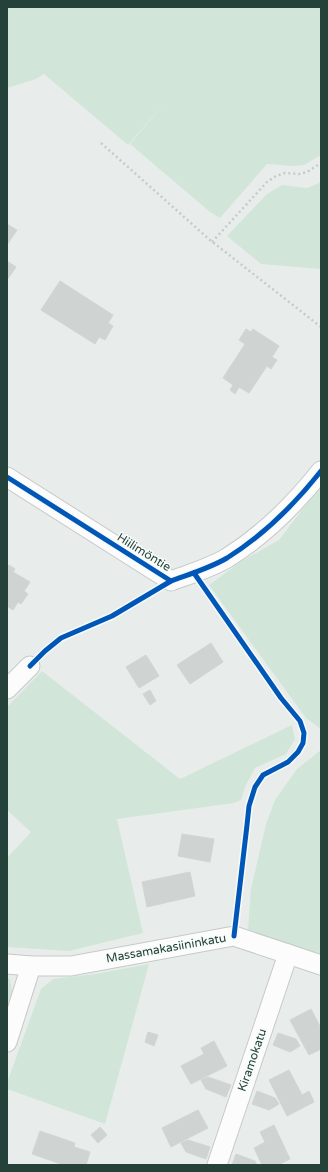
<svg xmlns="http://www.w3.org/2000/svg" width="328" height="1172" viewBox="0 0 328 1172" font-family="'Varela Round',sans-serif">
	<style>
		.green { fill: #d1e6d8 }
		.building { fill: #cfd4d2; stroke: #d1d6d4 }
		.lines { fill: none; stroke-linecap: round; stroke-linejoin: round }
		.minor-casing { stroke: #c5cac8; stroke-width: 21 }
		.path { stroke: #c3ccca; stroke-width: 2.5; stroke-dasharray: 2 3; stroke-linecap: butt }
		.minor { stroke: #fcfcfc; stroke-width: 19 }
		.cycleway-casing { stroke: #f7fbf9; stroke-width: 8 }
		.cycleway { stroke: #0057b8; stroke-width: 5 }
		.labels { text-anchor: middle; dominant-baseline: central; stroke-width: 3; stroke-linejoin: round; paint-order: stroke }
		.street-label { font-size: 12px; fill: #24423a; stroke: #f7fbf9 }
	</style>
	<rect width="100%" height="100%" fill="#e8edeb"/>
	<!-- green -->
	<g class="green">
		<path d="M7 7H321V155L304 165 293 166 267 164 220 218 210 212 130 144 168 99 128 145 44 74 36 79 7 88Z"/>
		<path d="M321 182V269L261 264 227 236 267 194 282 185 307 188Z"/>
		<path d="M321 485V729L306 718 209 585 242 561 279 540Z"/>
		<path d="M42 671 180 779 292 725 295 739 286 754 255 768 245 787 241 800 234 803 117 819 143 933 69 951 7 947V858L31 832 7 810V707Z"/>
		<path d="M321 750V954L248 931 251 889 266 824 275 800 297 769Z"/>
		<path d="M149 964 105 1124 7 1089V1083L41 989 53 979 95 974Z"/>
		<path d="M7 978 10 979 12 991 7 1006Z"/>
	</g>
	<!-- building -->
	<g class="building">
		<path d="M7 224 17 230 7 245Z"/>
		<path d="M7 261 16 267 7 280Z"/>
		<path d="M60 281 113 315 108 323 113 326 105 340 99 337 95 344 41 310Z"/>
		<path d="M246 329 251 332 253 329 279 346 272 357 277 360 271 369 267 366 249 393 239 387 235 394 230 390 233 385 223 378 245 344 239 340Z"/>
		<path d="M9 565 15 569 13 572 30 582 24 591 28 594 21 604 18 602 13 610 7 606V568Z"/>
		<path d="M211 643 223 662 190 684 177 665Z"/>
		<path d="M146 655 159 676 139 688 126 667Z"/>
		<path d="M150 690 156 701 150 705 143 694Z"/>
		<path d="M182 834 214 839 210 862 178 856Z"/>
		<path d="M190 872 195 896 147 907 142 882Z"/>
		<path d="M311 1009 321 1028V1049L309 1055 290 1020Z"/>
		<path d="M148 1032 158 1035 154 1046 145 1042Z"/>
		<path d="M278 1033 296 1039 300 1046 290 1052 273 1045Z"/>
		<path d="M214 1041 227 1066 191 1084 181 1066 204 1054 201 1048Z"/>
		<path d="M289 1070 302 1095 309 1091 314 1102 287 1116 269 1080Z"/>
		<path d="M208 1077 231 1085 226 1097 206 1089 201 1080Z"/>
		<path d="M257 1091 275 1098 279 1104 269 1110 252 1104Z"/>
		<path d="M198 1110 208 1128 171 1147 162 1128Z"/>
		<path d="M274 1125 290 1159 278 1165H262L254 1148 265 1142 260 1132Z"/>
		<path d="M100 1127 107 1135 98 1143 91 1135Z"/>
		<path d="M40 1131 75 1143 74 1147 90 1152 86 1165H74L68 1163 67 1165H64L32 1154Z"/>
		<path d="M188 1140 210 1147 206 1159 186 1152 181 1143Z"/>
		<path d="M236 1154 255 1161 257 1165H232Z"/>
	</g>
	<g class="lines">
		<defs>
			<g id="minor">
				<path d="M7 477 171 581C190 574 210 568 227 558 264 535 294 505 321 471"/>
				<path d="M7 689 30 666"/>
				<path d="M7 964 31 966H71L234 936 321 965"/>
				<path d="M7 1042 31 966"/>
				<path d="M217 1165 288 954"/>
			</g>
		</defs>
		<!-- minor casing -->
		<use href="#minor" class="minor-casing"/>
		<!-- path -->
		<g class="path">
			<path d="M101 143 210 240 321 327"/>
			<path d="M212 242 267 182 276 176 285 173 299 174 307 172 321 163"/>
		</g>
		<!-- minor -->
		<use href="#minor" class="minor"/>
		<defs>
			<g id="cycleway">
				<path d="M7 477 171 581C190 574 210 568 227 558 264 535 294 505 321 471"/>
				<path d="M194 573 281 698 300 721 304 733 303 743 298 752 288 762 263 775 255 787 249 806 247 825 234 936"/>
				<path d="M30 666 45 651 61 638 112 616 171 581"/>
			</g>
		</defs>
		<!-- cycleway casing -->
		<use href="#cycleway" class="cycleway-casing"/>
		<!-- cycleway -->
		<use href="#cycleway" class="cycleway"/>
	</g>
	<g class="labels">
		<!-- street labels -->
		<g class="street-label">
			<text transform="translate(144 552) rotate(32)">Hiilimöntie</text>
			<text transform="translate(166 948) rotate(-10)">Massamakasiininkatu</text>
			<text transform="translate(252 1060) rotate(-71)">Kiramokatu</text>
		</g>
	</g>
	<!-- border -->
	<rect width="328" height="1172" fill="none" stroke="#24423a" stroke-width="16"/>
</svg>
